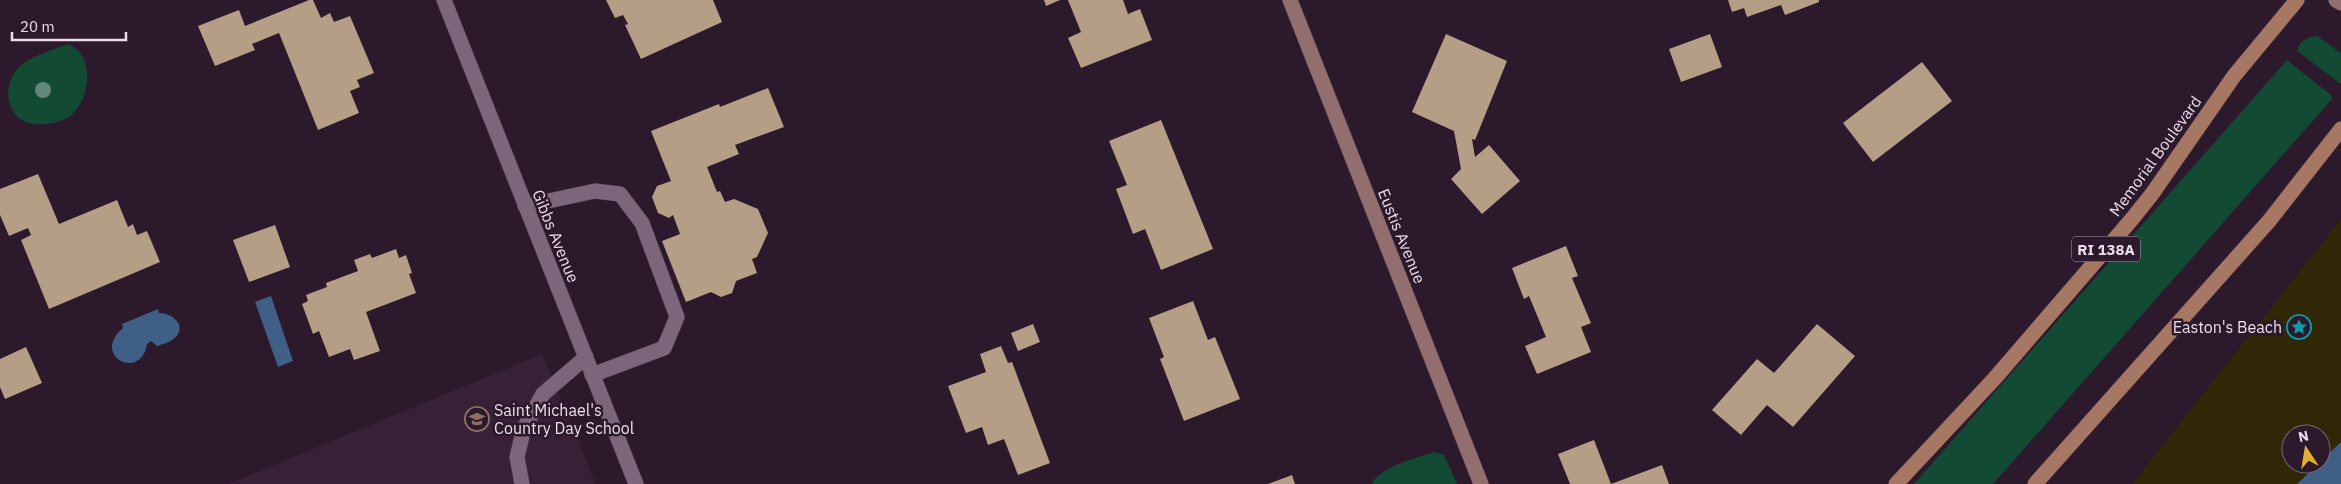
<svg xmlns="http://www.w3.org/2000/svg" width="2341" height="484" viewBox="0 0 2341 484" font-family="'IBM Plex Sans',sans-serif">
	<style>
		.built { fill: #382037 }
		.green { fill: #134a34 }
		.sand { fill: #2f2706 }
		.water { fill: #3f5f86 }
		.building { fill: #b49f86 }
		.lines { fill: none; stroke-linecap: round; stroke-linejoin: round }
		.lane-casing { stroke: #433442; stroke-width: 16 }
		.street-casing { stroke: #433442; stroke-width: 16 }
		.secondary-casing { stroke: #433442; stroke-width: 16 }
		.primary-casing { stroke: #433442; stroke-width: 16 }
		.lane { stroke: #7d667b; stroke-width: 15 }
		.street { stroke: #7d667b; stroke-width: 15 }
		.secondary { stroke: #926e6e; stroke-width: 15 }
		.primary { stroke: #a67762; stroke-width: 15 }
		.tree { fill: #618879 }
		.labels { text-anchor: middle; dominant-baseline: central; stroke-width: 5; stroke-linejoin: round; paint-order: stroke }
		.shield { fill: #2c192b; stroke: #b2a3b1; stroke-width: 1 }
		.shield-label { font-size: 15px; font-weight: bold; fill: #ebdeea }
		.street-label { font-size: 16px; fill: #ebdeea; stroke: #2c192b }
		.poi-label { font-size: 16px; fill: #ebdeea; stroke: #2c192b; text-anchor: end }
	</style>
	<rect width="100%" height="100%" fill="#2c192b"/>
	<!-- built -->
	<path class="built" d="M542 354 596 484H228Z"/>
	<!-- green -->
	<g class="green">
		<path d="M2317 36 2341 53V84L2297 51C2299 41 2308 37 2317 36Z"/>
		<path d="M68 44C95 54 91 99 71 115 62 123 47 125 35 124 6 122 0 84 20 66 33 55 52 50 68 44Z"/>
		<path d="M2287 60 2331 95 2332 99 1993 484H1914Z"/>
		<path d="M1434 452 1444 455 1457 484H1372C1379 467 1417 458 1434 452Z"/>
	</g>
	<!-- sand -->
	<path class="sand" d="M2341 219V442L2321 461V434H2291V464H2318L2297 484H2132Z"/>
	<!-- water -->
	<g class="water">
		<path d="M271 296 293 361 278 367 255 302Z"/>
		<path d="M158 309 159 313C175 313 189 329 172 340 168 343 162 344 157 346L151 341 147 344C141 382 90 356 123 328L122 324Z"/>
		<path d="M2341 442V484H2297L2318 464H2321V461Z"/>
	</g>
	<!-- building -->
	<g class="building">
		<path d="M309 0H313L321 18 330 13 334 22 350 16 374 73 357 80 360 87 350 91 359 113 318 130 279 33 252 44 255 50 215 66 198 26 239 10 245 26Z"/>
		<path d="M606 0H713L722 22 641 59 625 25 628 24 623 15 615 18Z"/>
		<path d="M1044 0H1060L1046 6Z"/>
		<path d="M1068 0H1123L1128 14 1140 9 1152 40 1081 68 1068 38 1081 32Z"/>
		<path d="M1728 0H1819V2L1785 15 1781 5 1747 17 1744 8 1732 12Z"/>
		<path d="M1446 34 1507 61 1475 140 1472 139 1475 157 1489 145 1520 181 1482 214 1451 179 1461 169 1454 131 1412 112Z"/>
		<path d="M1710 34 1722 67 1681 82 1669 49Z"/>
		<path d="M1922 62 1952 101 1873 162 1843 123Z"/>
		<path d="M768 88 784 127 735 145 739 154 707 167 717 192 720 191 725 202 734 199 758 209 768 233 757 257 752 259 757 273 736 281 732 293 721 297 711 292 686 302 662 241 680 234 673 215 669 218 658 213 652 197 657 186 671 181 651 131 719 104 720 107Z"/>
		<path d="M1161 120 1213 249 1161 270 1145 229 1133 234 1116 189 1127 185 1109 141Z"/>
		<path d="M38 174 59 224 117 200 128 227 133 224 137 235 147 231 160 262 49 309 21 240 31 235 28 228 9 236 0 215V189Z"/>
		<path d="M275 225 290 267 249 282 233 240Z"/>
		<path d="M1566 246 1578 276 1572 278 1591 323 1581 327 1591 352 1537 374 1525 346 1546 337 1529 296 1524 299 1512 268Z"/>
		<path d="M396 249 399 258 406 255 412 273 409 274 416 293 366 312 380 351 354 360 350 349 329 357 319 331 313 334 302 304 308 301 306 295 327 287 326 283 358 271 354 260 370 254 372 258Z"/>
		<path d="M1193 301 1208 340 1215 337 1240 399 1184 421 1160 359 1164 357 1149 318Z"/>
		<path d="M1033 324 1040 342 1018 351 1011 333Z"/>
		<path d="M1817 324 1855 356 1793 427 1767 405 1741 435 1712 410 1757 359 1774 373Z"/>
		<path d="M1001 346 1008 363 1012 362 1050 463 1018 475 1004 439 988 445 982 427 966 433 948 386 986 372 980 354Z"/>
		<path d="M26 347 42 383 5 399 0 387V359Z"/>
		<path d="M1594 440 1611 484H1570L1558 454Z"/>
		<path d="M1662 465 1669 484H1611Z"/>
		<path d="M1292 475 1295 484H1268Z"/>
	</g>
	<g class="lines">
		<defs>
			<g id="lane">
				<path d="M525 206 595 191 620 194 642 223 677 317 664 348 592 375"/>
				<path d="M522 484 517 457 524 428 543 394 586 357"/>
			</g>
			<path id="street" d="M444 0 636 484"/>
			<g id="secondary">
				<path d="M1290 0 1481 484"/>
				<path d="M2336 0 2341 3"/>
			</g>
			<g id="primary">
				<path d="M1896 484 1995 378 2132 219 2152 194 2234 76 2297 0"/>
				<path d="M2035 484 2269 221 2341 129"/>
			</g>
		</defs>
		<!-- lane casing -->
		<use href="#lane" class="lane-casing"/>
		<!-- street casing -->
		<use href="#street" class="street-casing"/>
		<!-- secondary casing -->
		<use href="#secondary" class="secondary-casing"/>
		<!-- primary casing -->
		<use href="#primary" class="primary-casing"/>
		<!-- lane -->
		<use href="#lane" class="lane"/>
		<!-- street -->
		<use href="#street" class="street"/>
		<!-- secondary -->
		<use href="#secondary" class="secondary"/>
		<!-- primary -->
		<use href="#primary" class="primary"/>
	</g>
	<!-- trees -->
	<circle class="tree" cx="43" cy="90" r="8"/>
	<!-- icons -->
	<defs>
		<symbol id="sight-ring" viewBox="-11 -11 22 22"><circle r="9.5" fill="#2c192b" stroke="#0f9aa8" stroke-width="1.5"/><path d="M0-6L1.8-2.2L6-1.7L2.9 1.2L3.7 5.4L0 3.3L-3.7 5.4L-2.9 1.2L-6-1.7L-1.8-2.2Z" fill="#0f9aa8"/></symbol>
		<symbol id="school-ring" viewBox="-11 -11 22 22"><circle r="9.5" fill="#2c192b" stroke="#8d6e63" stroke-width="1.5"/><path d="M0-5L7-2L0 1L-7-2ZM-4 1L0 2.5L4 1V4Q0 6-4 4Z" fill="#8d6e63"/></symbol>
	</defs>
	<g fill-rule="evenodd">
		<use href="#sight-ring" x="2285" y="313" width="28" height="28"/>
		<use href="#school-ring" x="463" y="405" width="28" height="28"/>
	</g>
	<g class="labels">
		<!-- shield labels -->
		<rect class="shield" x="2072" y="236.5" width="68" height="25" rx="4"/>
		<g class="shield-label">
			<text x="2106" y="249">RI 138A</text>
		</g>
		<!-- street labels -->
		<g class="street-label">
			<text transform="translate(2155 156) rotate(-54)">Memorial Boulevard</text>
			<text transform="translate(556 236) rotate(68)">Gibbs Avenue</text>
			<text transform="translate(1402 236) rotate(68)">Eustis Avenue</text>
		</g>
		<!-- poi labels -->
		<g class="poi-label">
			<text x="2282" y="327">Easton's Beach</text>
			<text x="494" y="410" text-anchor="start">Saint Michael's<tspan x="494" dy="18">Country Day School</tspan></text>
		</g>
	</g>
	<!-- north arrow -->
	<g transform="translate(2306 449) rotate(348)"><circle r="24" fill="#2c192b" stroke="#786877"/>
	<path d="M0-4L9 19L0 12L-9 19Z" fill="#e4ad35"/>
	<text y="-8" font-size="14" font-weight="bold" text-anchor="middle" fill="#ebdeea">N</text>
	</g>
	<!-- scale -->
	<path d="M12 32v8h114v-8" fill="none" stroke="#ebdeea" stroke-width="2.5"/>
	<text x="20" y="32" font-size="15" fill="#ebdeea" stroke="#2c192b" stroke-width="4" paint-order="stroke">20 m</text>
</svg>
